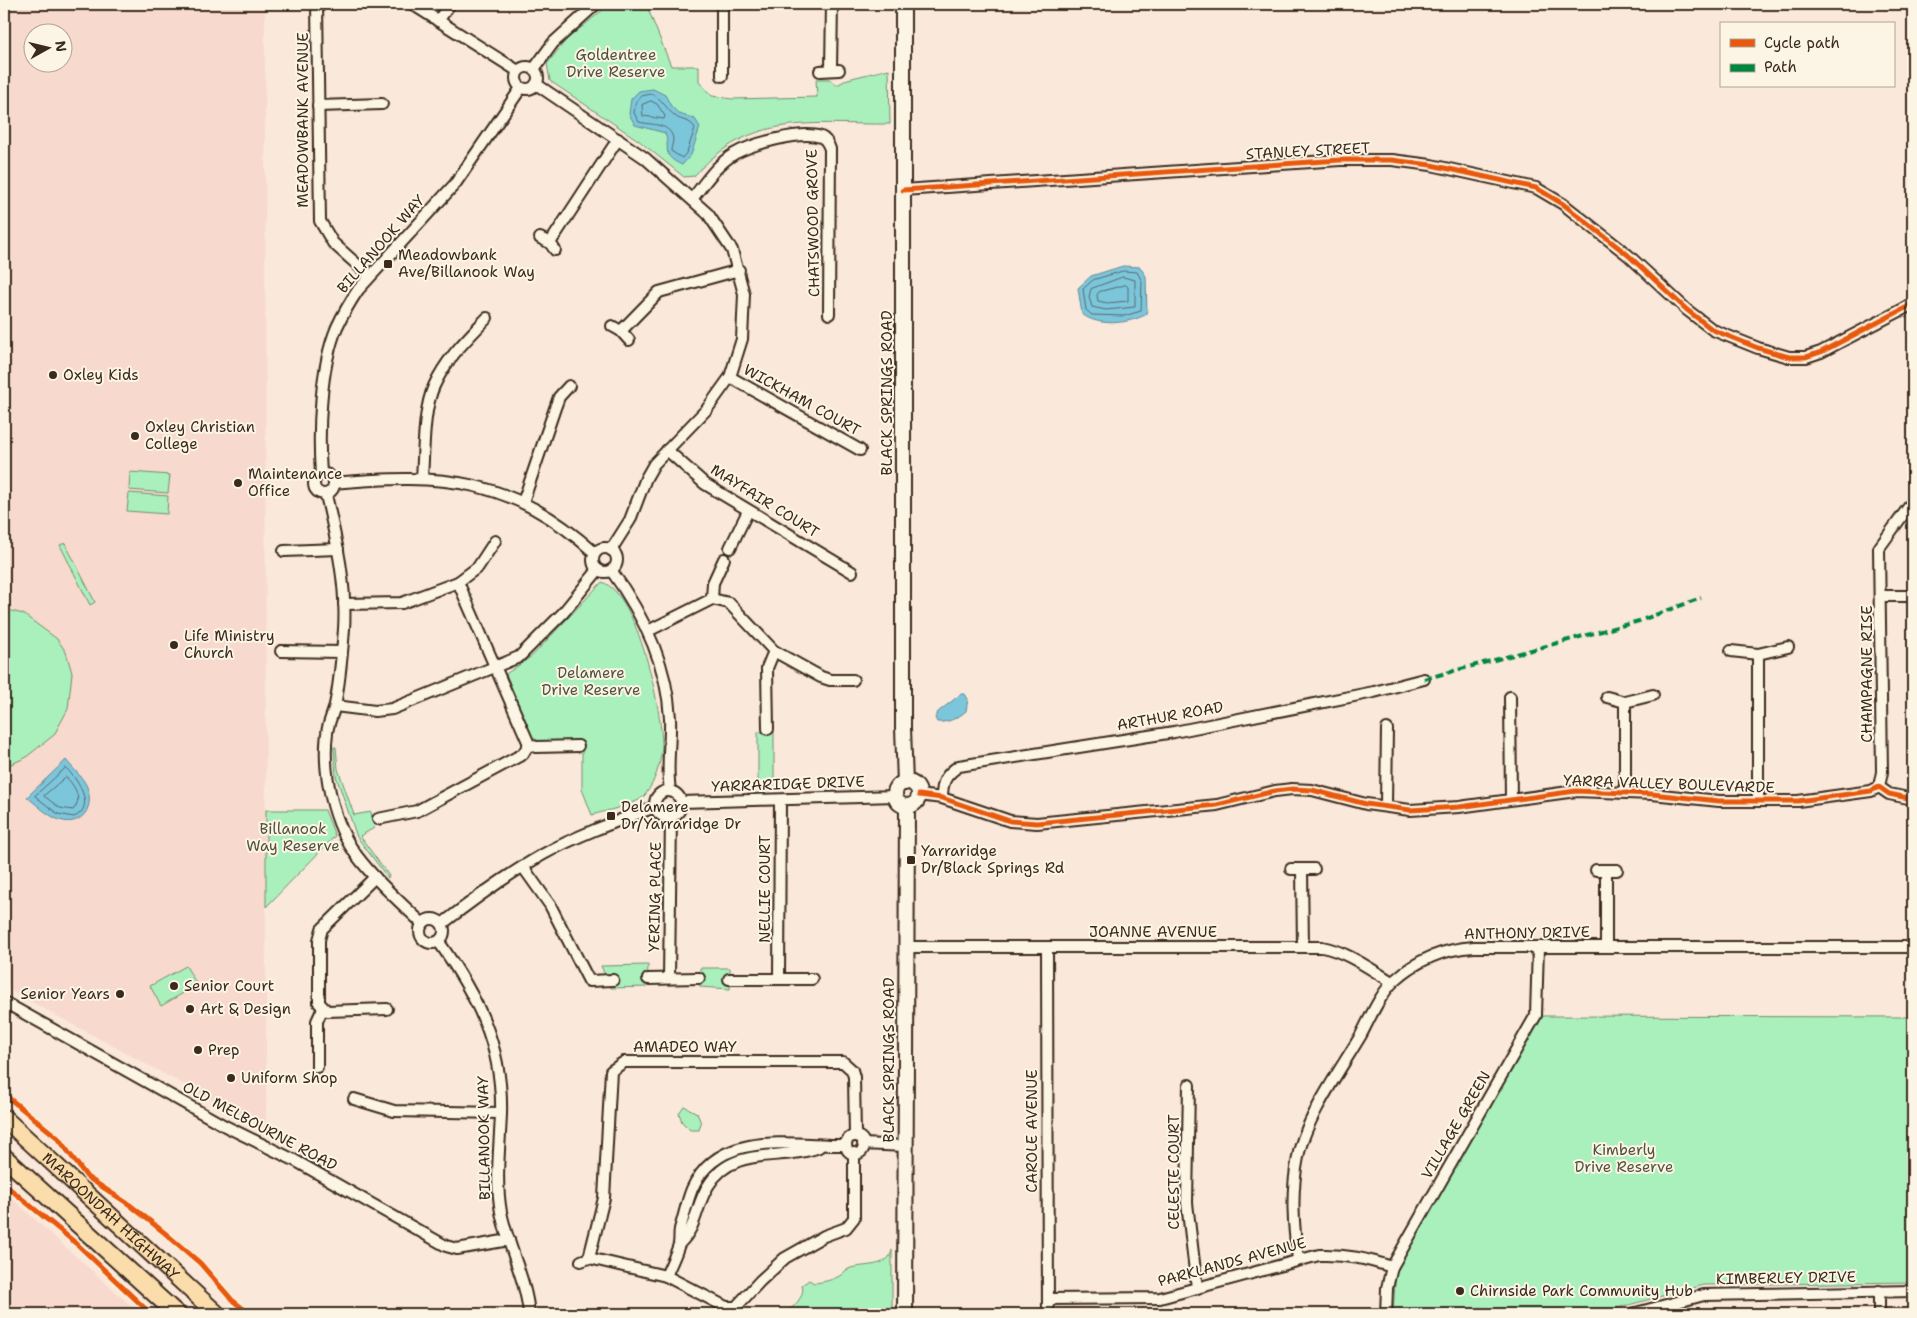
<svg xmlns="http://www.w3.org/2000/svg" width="1917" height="1318" viewBox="0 0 1917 1318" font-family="'Shantell Sans',sans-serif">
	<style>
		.built { fill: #f7d9cd; fill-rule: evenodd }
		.green { fill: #aaf0bc; stroke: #728d6d }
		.water { fill: #7cc6dc; stroke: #628890 }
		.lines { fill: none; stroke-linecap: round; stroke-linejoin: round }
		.shore { stroke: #55686a; stroke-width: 1 }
		.minor-casing { stroke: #3b2a1e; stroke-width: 14 }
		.secondary-casing { stroke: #3b2a1e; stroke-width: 18 }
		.trunk-casing { stroke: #3b2a1e; stroke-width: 20 }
		.minor { stroke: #fcf5e5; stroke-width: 10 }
		.secondary { stroke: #fcf5e5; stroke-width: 14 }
		.trunk { stroke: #fbddab; stroke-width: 16 }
		.quiet { stroke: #00873e; stroke-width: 4; stroke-dasharray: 8 4; stroke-linecap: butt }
		.cycleway-casing { stroke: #fcf5e5; stroke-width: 8 }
		.cycleway { stroke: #e8590c; stroke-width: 5 }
		.poi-dot { fill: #3b2a1e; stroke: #fcf5e5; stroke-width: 2 }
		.labels { text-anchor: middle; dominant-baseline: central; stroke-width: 4; stroke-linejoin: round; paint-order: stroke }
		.park-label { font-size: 15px; fill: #51523e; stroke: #fcf5e5 }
		.street-label { font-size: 15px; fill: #3b2a1e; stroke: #fcf5e5 }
		.poi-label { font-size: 15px; fill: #3b2a1e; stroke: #fcf5e5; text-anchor: start }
	</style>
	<rect width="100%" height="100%" fill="#fae8da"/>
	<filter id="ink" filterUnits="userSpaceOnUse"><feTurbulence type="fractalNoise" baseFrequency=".02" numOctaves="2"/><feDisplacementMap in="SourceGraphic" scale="10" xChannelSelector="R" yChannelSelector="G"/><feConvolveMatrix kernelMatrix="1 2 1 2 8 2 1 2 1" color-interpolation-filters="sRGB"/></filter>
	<g filter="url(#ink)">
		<!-- built -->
		<g class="built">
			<path d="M4 4H265L266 1129 4 987ZM32 32H62V62H32Z"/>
			<path d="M4 1191 63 1245 140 1314H4Z"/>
		</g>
		<!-- green -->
		<g class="green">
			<path d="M610 4H646L671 66H699V82L712 96 732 99 817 97 816 79H829L837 85 848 79 889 69 890 124C811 125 752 111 694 176L684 177 638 140 550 81 547 64 566 40Z"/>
			<path d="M130 472 170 475 168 493 129 490Z"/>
			<path d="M129 493 168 496 167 514 127 511Z"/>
			<path d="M65 543 95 602 90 605 60 545Z"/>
			<path d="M602 582C638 594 662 711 662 746 661 763 655 782 645 795 637 805 604 811 592 815L582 789V742H534L506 674 532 656Z"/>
			<path d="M4 609 23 614 57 639 66 652 72 673 68 709 54 735 25 758 4 767Z"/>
			<rect x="758" y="732" width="16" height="53"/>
			<path d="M334 747H336L338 769 354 815 371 812 374 828 360 836 389 876 388 878 357 837 336 776Z"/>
			<path d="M266 810H325L335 836 266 907Z"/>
			<path d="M648 965 647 987 611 988 601 966Z"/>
			<path d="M186 966 197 985 161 1006 150 986Z"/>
			<path d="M700 968H730V989L700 987Z"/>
			<path d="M1543 1016 1913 1017V1282L1703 1285 1595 1314H1393L1396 1269Z"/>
			<path d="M684 1106 697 1113 701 1123 699 1130H690L682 1122 679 1113Z"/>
			<path d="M892 1250V1314H784C793 1308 806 1296 802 1285L809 1280 814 1283C824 1282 833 1280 841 1275 844 1272 847 1269 851 1268 864 1264 889 1268 892 1250Z"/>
		</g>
		<!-- water -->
		<g class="water">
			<path d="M653 89 665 95 671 106 679 114 695 119 700 127 691 155 682 165C660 155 671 150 665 133L635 125 629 114 631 99 639 91Z"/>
			<path d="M1123 266 1140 267 1146 276 1147 314C1129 324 1098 327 1082 314L1078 288 1091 276Z"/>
			<path d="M961 694H965L968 699 966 711C958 718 948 723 937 722L935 718 938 712Z"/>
			<path d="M66 760C73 769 83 777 87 787 96 810 78 830 55 818 45 813 36 804 27 797Z"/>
		</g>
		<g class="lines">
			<!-- shore -->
			<g class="shore">
				<path d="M652 94C663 99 666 109 675 116 682 122 690 119 695 128L687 152 682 158 671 151C671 146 673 144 673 139 671 123 651 125 639 122L634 113 636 101 642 96Z"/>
				<path d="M651 101 657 104 665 116 664 119 643 116 642 105Z"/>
				<path d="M1123 271 1137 272 1142 281 1141 311 1124 316 1092 315 1086 310 1083 289 1093 280Z"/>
				<path d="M1123 277 1135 280V307L1106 310 1092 307 1089 297 1091 289Z"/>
				<path d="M1126 285 1128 287V301L1107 303 1098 301 1097 295 1099 292Z"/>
				<path d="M66 768C77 779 97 807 74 817L58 814 35 796Z"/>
				<path d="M66 777C75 786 83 799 73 810L60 808 44 796Z"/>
			</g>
			<defs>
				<g id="minor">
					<path d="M317 4 320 221 333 243 370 276"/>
					<path d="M412 4 518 71"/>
					<path d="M722 4V76"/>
					<path d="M438 21 450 4"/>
					<circle cx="527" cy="78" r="11"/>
					<path d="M534 69 553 43 596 4"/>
					<path d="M831 69 832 4"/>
					<path d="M820 71 839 70"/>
					<path d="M536 84 645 158 708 214 732 250 744 294 742 339 730 377 707 409 654 464 646 478 630 520 611 550"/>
					<path d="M318 106 382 104"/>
					<path d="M903 190 1340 160H1392L1431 165 1536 188 1563 204 1628 255 1687 310 1713 330 1758 348 1789 357H1806L1821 352 1913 304"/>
					<path d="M692 199C705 183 716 165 734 154 752 144 801 130 821 137 826 139 828 143 830 149L829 314"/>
					<path d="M540 238 550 243 555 250"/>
					<path d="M550 243 618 139"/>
					<path d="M612 326 621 331 629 340"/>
					<path d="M621 331 659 292 739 270"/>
					<path d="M730 377 860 450"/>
					<path d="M667 450 705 484 852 572"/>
					<circle cx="324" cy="484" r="10"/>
					<path d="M321 474C318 431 320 367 337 327 343 314 350 302 358 290L455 184 521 88"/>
					<path d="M422 478C424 451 423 410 434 386 446 359 467 339 487 318"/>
					<path d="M334 483C442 473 511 477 595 553"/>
					<path d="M326 495C336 539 347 584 344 629 342 654 340 681 335 705 333 714 328 723 327 733 322 773 333 824 357 856 376 881 400 902 423 924"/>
					<path d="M523 502 555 408 559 397 569 386"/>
					<path d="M730 548 748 511"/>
					<circle cx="605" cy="560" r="12"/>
					<path d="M284 551 338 549"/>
					<path d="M611 570C643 614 667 663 670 718 671 742 666 767 670 790"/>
					<path d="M1881 596H1913"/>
					<path d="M712 599 713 583 724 559"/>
					<path d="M344 604 402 603 458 582 478 567 495 541"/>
					<path d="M648 631 712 599 729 603 774 651 821 677 830 680H853"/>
					<path d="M281 651 341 652"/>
					<path d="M1731 651 1758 654 1788 647"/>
					<path d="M1758 654V801"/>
					<path d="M1510 697 1511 799"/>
					<path d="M1607 697 1625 702 1653 695"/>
					<path d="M335 706 375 711 392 709 519 657 563 613 598 570"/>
					<path d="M768 729 767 668 774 651"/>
					<path d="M529 744 536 747 578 746"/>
					<path d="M1879 787 1882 772 1879 548 1913 501"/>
					<circle cx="668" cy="804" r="13"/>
					<path d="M1625 792V702"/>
					<path d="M919 795 942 798 1010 821 1037 823 1217 805 1275 791 1292 789 1312 790 1366 804 1410 810 1459 807 1576 791 1652 794 1719 801H1798L1871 791 1879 787 1889 794 1913 799"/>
					<path d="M942 798C942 782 945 775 959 766L1174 732 1374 692 1424 679"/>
					<path d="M681 802 896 796"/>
					<path d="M1386 805 1387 729"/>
					<path d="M378 819 417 811 523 754 529 744 458 582"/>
					<path d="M523 867 550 905 589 981 613 980"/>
					<path d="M1291 869H1314"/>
					<path d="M1302 869 1303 946"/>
					<path d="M1596 870H1617"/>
					<path d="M1606 870V947"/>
					<path d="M375 877 322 929 319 940V1003L327 1011 387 1009"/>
					<circle cx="432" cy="931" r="12"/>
					<path d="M442 924C474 899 507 875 542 855 578 835 617 821 655 807"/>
					<path d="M439 942C476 995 503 1045 501 1113 500 1146 495 1179 501 1212 508 1247 526 1279 529 1314"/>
					<path d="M905 947H1322C1348 952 1370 969 1392 982"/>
					<path d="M1047 947 1048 1314"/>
					<path d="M669 978 671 816"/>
					<path d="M648 979 699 978"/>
					<path d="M729 979H812"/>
					<path d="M779 979 780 800"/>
					<path d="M4 1002 225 1126 294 1160 446 1246 457 1249 509 1240"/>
					<path d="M317 1067V1021L323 1008"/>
					<path d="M1189 1085 1187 1203 1197 1288"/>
					<path d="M354 1099 394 1111 501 1113"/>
					<circle cx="855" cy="1145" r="9"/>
					<path d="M863 1144 905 1146"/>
					<path d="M680 1243C697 1227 696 1205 708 1186 733 1144 781 1162 819 1147"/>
					<path d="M589 1258 604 1198 611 1071 624 1062H843L852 1070 854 1077 855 1136"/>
					<path d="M1298 1259C1293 1224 1291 1192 1298 1157 1305 1119 1341 1069 1361 1035 1370 1018 1380 994 1395 980 1418 959 1443 949 1474 947H1913"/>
					<path d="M581 1261 589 1258 666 1276 726 1307H736L760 1281 785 1258 824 1236 846 1228 854 1218V1153"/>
					<path d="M666 1276C670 1266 676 1255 679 1244 680 1239 679 1234 680 1229 684 1216 687 1201 692 1189 719 1128 793 1146 846 1145"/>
					<path d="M1879 1291V1314"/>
					<path d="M1048 1299 1160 1298 1319 1255C1346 1254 1367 1259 1392 1267"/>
					<path d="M1386 1314 1387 1288 1392 1267 1536 1015 1538 947"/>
					<path d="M1632 1314 1704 1295 1913 1291"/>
				</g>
				<g id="secondary">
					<path d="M903 4V728L905 783"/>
					<circle cx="907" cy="794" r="12"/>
					<path d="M905 1314 907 806"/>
				</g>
				<g id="trunk">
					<path id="s1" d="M4 1118 217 1314"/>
					<path d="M4 1157 177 1314"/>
				</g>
			</defs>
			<!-- minor casing -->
			<use href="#minor" class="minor-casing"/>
			<!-- secondary casing -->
			<use href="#secondary" class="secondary-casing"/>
			<!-- trunk casing -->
			<use href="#trunk" class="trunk-casing"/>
			<!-- minor -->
			<use href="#minor" class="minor"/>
			<!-- secondary -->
			<use href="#secondary" class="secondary"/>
			<!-- trunk -->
			<use href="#trunk" class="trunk"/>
			<!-- quiet -->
			<path class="quiet" d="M1424 679 1639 621 1701 598"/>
			<defs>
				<g id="cycleway">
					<path d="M903 190 1340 160H1392L1431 165 1536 188 1563 204 1628 255 1687 310 1713 330 1758 348 1789 357H1806L1821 352 1913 304"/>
					<path d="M919 795 942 798 1010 821 1037 823 1217 805 1275 791 1292 789 1312 790 1366 804 1410 810 1459 807 1576 791 1652 794 1719 801H1798L1871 791 1879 787 1889 794 1913 799"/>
					<path d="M4 1094 58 1138 87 1177 130 1205 166 1234 200 1263 232 1300 250 1314"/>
					<path d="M4 1184 78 1245 151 1314"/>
				</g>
			</defs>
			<!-- cycleway casing -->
			<use href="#cycleway" class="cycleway-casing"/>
			<!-- cycleway -->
			<use href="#cycleway" class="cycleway"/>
		</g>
	</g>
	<!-- markers -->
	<g class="poi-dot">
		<rect x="383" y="259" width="10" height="10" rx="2.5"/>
		<circle cx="53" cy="375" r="5"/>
		<circle cx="135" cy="436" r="5"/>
		<circle cx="238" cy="483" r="5"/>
		<circle cx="174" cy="645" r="5"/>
		<rect x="606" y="811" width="10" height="10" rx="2.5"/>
		<rect x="906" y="855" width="10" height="10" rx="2.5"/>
		<circle cx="174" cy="986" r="5"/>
		<circle cx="120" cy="994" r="5"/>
		<circle cx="190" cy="1009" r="5"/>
		<circle cx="198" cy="1050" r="5"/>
		<circle cx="231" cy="1078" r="5"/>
		<circle cx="1460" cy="1291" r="5"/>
	</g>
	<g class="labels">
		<!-- park labels -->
		<g class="park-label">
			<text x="616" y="55">Goldentree<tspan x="616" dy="17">Drive Reserve</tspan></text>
			<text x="591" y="673">Delamere<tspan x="591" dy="17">Drive Reserve</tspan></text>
			<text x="293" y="829">Billanook<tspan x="293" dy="17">Way Reserve</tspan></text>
			<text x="1624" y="1150">Kimberly<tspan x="1624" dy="17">Drive Reserve</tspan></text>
		</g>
		<!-- street labels -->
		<g class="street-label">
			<text transform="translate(303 120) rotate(-90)">MEADOWBANK AVENUE</text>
			<text transform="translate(1308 151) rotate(-3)">STANLEY STREET</text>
			<text transform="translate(813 223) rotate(-91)">CHATSWOOD GROVE</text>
			<text transform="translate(381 244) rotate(-49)">BILLANOOK WAY</text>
			<text transform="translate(887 393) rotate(-90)">BLACK SPRINGS ROAD</text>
			<text transform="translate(802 400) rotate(29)">WICKHAM COURT</text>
			<text transform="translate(765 501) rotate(32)">MAYFAIR COURT</text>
			<text transform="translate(1867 674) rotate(-90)">CHAMPAGNE RISE</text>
			<text transform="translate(1170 716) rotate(-10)">ARTHUR ROAD</text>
			<text transform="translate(788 784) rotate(-2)">YARRARIDGE DRIVE</text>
			<text transform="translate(1669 784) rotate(2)">YARRA VALLEY BOULEVARDE</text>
			<text transform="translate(765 889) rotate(-90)">NELLIE COURT</text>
			<text transform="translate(655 897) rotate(-89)">YERING PLACE</text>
			<text x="1153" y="932">JOANNE AVENUE</text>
			<text transform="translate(1527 933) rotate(-1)">ANTHONY DRIVE</text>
			<text x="685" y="1047">AMADEO WAY</text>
			<text transform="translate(889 1060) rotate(-90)">BLACK SPRINGS ROAD</text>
			<text transform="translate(1456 1125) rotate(-60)">VILLAGE GREEN</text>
			<text transform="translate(260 1126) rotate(28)">OLD MELBOURNE ROAD</text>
			<text transform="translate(1032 1131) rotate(-90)">CAROLE AVENUE</text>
			<text transform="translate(484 1138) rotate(-91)">BILLANOOK WAY</text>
			<text transform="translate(1174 1172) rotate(-90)">CELESTE COURT</text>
			<text stroke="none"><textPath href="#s1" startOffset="145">MAROONDAH HIGHWAY</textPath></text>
			<text transform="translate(1232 1262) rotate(-15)">PARKLANDS AVENUE</text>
			<text transform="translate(1786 1278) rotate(-1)">KIMBERLEY DRIVE</text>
		</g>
		<!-- poi labels -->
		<g class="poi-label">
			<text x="398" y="255">Meadowbank<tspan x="398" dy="17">Ave/Billanook Way</tspan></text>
			<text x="63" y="375">Oxley Kids</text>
			<text x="145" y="427">Oxley Christian<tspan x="145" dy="17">College</tspan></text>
			<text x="248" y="474">Maintenance<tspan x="248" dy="17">Office</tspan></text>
			<text x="184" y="636">Life Ministry<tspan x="184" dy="17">Church</tspan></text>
			<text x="621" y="807">Delamere<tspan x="621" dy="17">Dr/Yarraridge Dr</tspan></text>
			<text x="921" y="851">Yarraridge<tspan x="921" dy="17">Dr/Black Springs Rd</tspan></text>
			<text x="184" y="986">Senior Court</text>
			<text x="110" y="994" text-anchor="end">Senior Years</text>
			<text x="200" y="1009">Art &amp; Design</text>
			<text x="208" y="1050">Prep</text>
			<text x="241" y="1078">Uniform Shop</text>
			<text x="1470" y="1291">Chirnside Park Community Hub</text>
		</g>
	</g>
	<!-- margin -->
	<rect width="1917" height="1318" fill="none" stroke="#fcf5e5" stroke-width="20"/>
	<rect x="10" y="10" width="1897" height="1298" fill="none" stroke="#3b2a1e" stroke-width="2" filter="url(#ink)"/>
	<!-- legend -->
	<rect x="1720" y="22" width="175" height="65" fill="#fcf5e5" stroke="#afa495"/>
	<rect x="1730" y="39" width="25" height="8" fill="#e8590c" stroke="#afa495"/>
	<text x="1764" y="48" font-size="15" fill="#3b2a1e">Cycle path</text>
	<rect x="1730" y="64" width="25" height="8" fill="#00873e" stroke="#afa495"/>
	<text x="1764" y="72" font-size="15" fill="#3b2a1e">Path</text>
	<!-- north arrow -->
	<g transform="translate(48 48) rotate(82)"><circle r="24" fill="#fcf5e5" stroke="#afa495"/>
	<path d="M0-4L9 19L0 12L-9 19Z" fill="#3b2a1e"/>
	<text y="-8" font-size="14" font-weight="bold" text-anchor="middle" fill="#3b2a1e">N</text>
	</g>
</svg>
